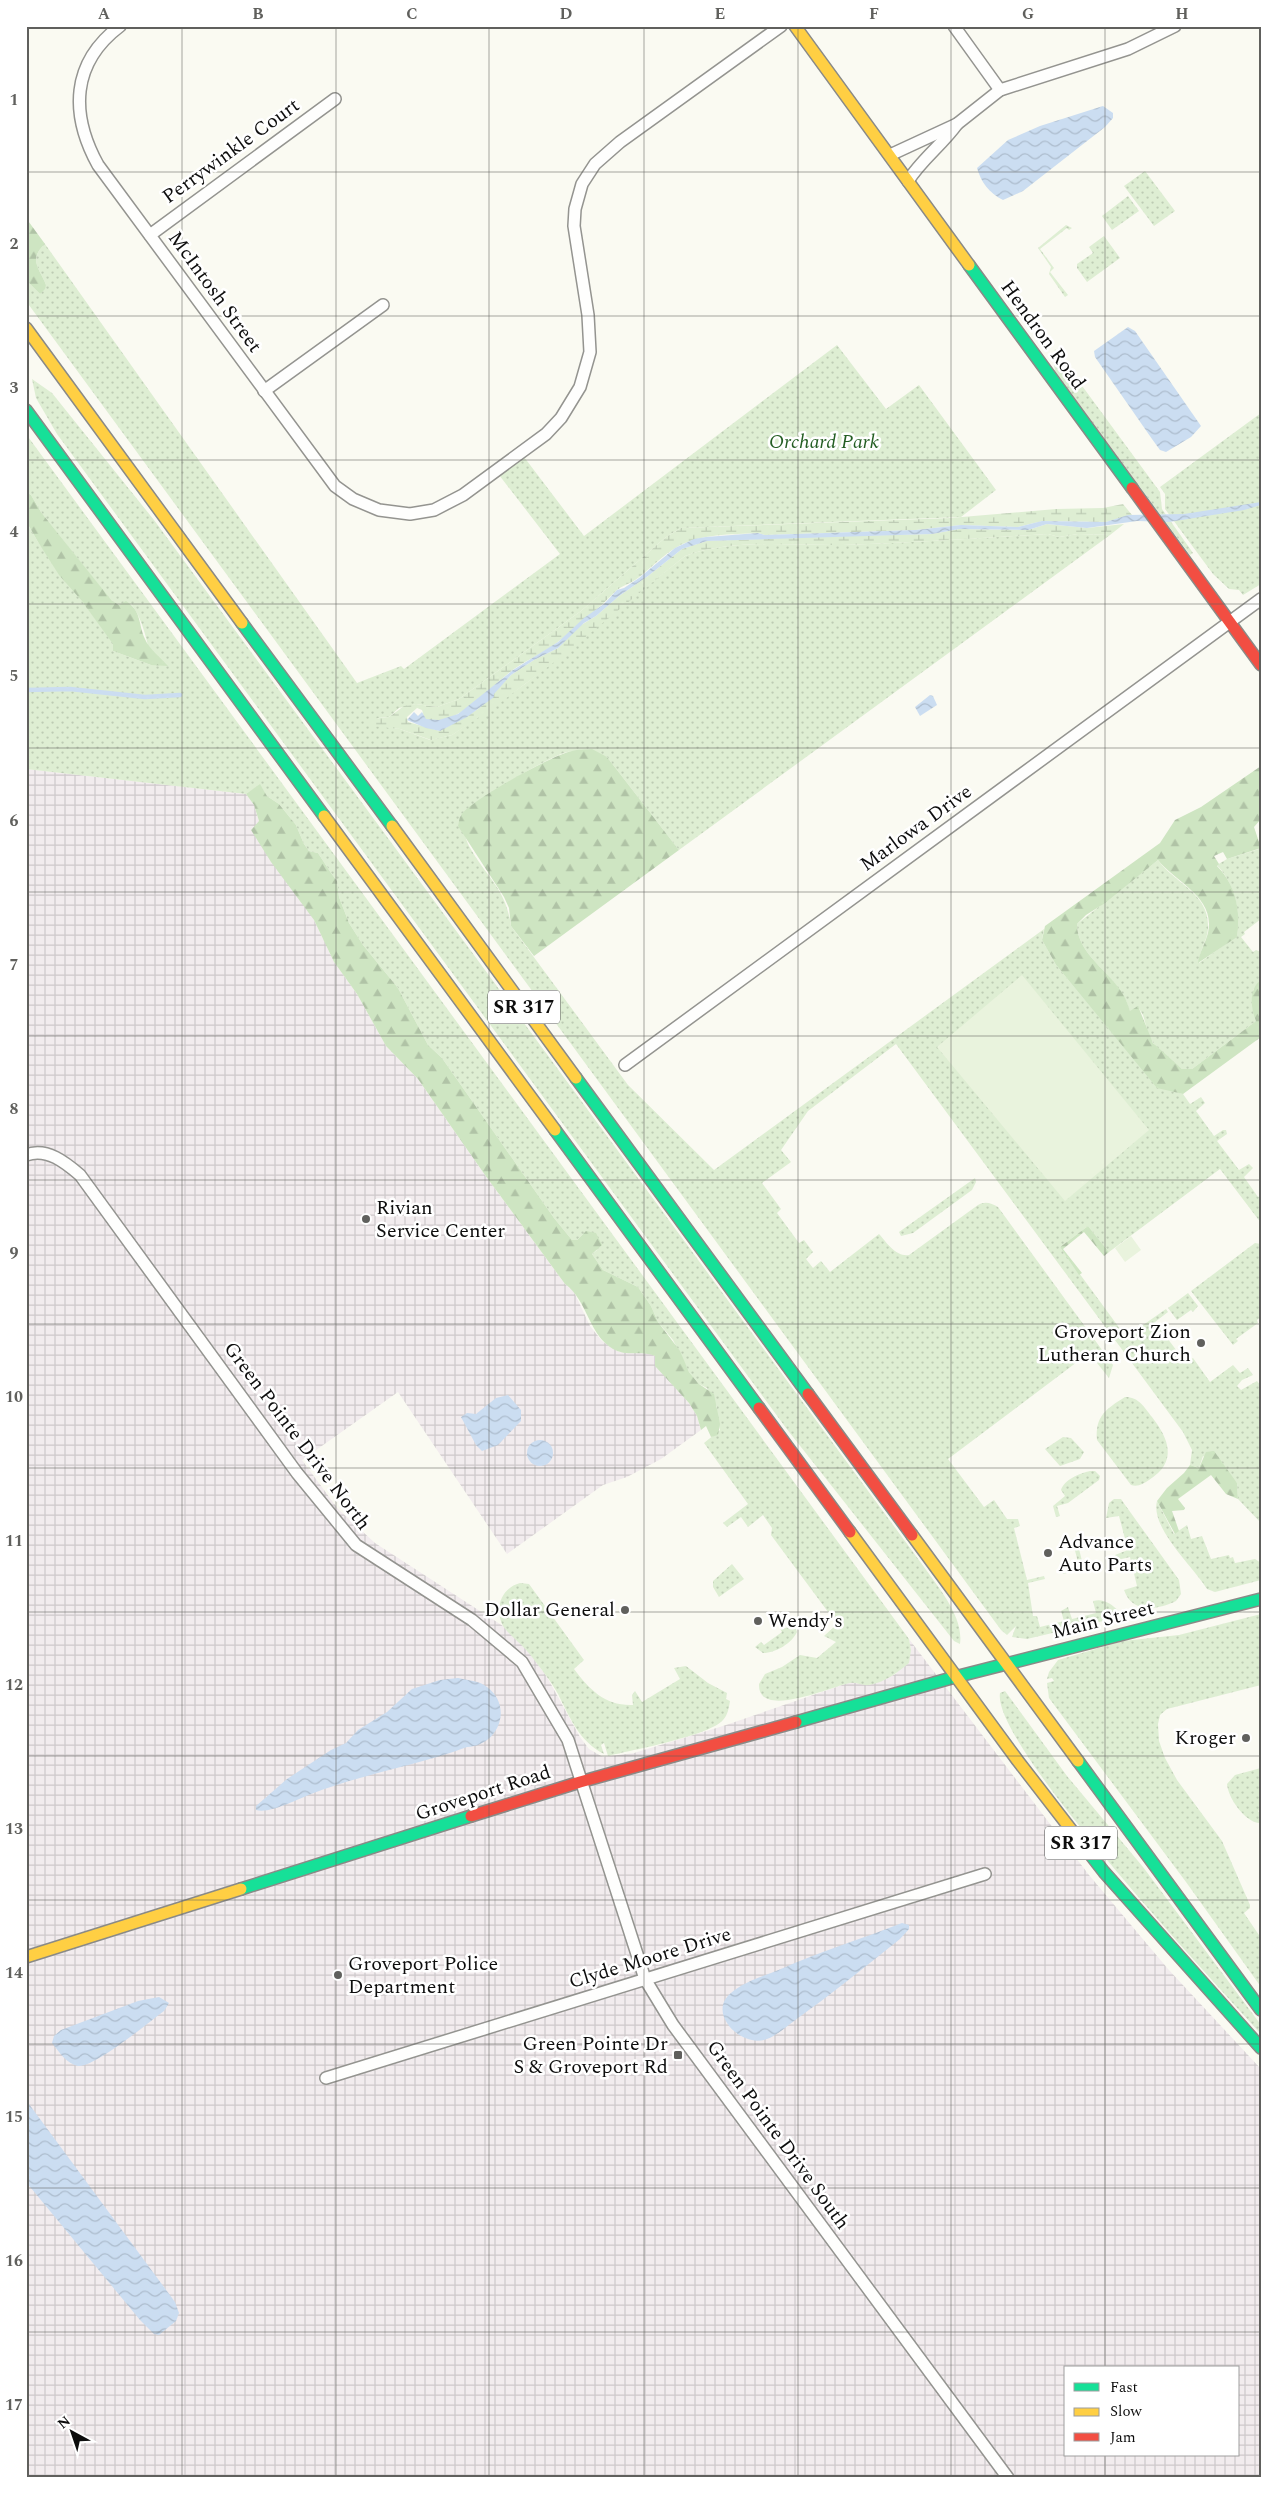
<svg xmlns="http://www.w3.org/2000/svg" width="1287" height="2504" viewBox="0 0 1287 2504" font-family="Spectral,serif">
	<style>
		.industrial { fill: url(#industrial-grid); fill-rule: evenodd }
		.green { fill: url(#green-dots) }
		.forest { fill: url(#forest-firs) }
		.wetland { fill: url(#wetland-marsh) }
		.pitch { fill: #e9f3dd }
		.water { fill: url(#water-waves) }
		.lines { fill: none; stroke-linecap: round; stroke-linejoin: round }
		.stream { stroke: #cbddf1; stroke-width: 4.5 }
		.street-casing { stroke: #949490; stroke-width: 14 }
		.fast-casing { stroke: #8a8a87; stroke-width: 14 }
		.slow-casing { stroke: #8a8a87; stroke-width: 14 }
		.jam-casing { stroke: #8a8a87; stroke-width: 14 }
		.street { stroke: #fefefd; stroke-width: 11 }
		.fast { stroke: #16e098; stroke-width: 11 }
		.slow { stroke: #ffcf43; stroke-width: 11 }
		.jam { stroke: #f24e42; stroke-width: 11 }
		.grid { fill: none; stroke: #60605d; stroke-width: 1; stroke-opacity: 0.55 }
		.poi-dot { fill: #60605d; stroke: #fff; stroke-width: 2 }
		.labels { text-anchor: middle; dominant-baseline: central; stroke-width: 5; stroke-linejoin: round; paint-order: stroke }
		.shield { fill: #fff; stroke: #565656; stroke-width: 1 }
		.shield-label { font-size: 19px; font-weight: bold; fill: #0d0d0d }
		.street-label { font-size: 20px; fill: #0d0d0d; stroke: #fff }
		.park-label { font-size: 20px; font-style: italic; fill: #245e23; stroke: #fff }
		.poi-label { font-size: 20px; fill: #0d0d0d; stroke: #fff; text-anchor: start }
		.neatline { fill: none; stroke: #60605d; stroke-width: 2 }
		.grid-label { font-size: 16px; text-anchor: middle; font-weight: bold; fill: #60605d }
	</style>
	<defs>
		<pattern id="industrial-grid" width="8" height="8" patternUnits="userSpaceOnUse" patternTransform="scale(1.25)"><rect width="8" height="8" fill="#f2ecee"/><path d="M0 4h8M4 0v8" fill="none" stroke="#cec9cb"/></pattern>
		<pattern id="green-dots" width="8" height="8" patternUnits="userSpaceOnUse" patternTransform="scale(1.25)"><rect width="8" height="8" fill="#deeed3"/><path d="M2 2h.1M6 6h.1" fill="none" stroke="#bdcbb4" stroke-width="1.8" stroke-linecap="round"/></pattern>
		<pattern id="forest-firs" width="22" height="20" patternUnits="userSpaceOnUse" patternTransform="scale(1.25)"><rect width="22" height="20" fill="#cee5c2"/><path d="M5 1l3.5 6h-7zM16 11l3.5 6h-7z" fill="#b0c3a6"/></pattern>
		<pattern id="wetland-marsh" width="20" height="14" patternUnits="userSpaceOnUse" patternTransform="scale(1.25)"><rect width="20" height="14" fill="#deeed3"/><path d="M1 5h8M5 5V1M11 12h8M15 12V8" fill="none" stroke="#bdcbb4"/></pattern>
		<pattern id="water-waves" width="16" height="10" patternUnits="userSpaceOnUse" patternTransform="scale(1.25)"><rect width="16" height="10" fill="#cbddf1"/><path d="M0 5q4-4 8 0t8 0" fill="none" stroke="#adbccd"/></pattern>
	</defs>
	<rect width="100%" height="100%" fill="#fafaf2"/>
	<!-- industrial -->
	<path class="industrial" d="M26 769 246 794 254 805 259 821 258 824 314 920 334 962 357 994 386 1046 418 1079 485 1175 565 1284 574 1292 590 1326 602 1341 619 1352 649 1353 655 1356 656 1366 689 1403 697 1416 701 1430 661 1459 627 1477 603 1485 507 1554 398 1392 302 1460 338 1509 375 1543 503 1626 524 1645 547 1677 580 1737 589 1749 603 1757 634 1753 723 1726 851 1682 869 1685 896 1674 911 1650 909 1639 1089 1875 1168 1969 1261 2069V2478H26ZM1066 2368H1238V2455H1066Z"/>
	<!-- green -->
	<g class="green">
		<path d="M1145 171 1175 211 1154 226 1124 186Z"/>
		<path d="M1128 196 1139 211 1112 230 1102 216Z"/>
		<path d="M1066 225 1072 228 1069 230 1067 228 1040 249 1054 268 1050 272 1068 295 1065 297 1049 274 1051 267 1038 248Z"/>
		<path d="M1104 236 1120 258 1087 282 1077 268V264L1093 253 1089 247Z"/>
		<path d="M45 244 357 683 401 666 404 669 560 554 496 471 521 453 584 536 837 345 886 409 919 385 996 490 961 517 681 528 666 537 581 611 459 699 437 707 416 704 399 708 389 717 378 718 372 725 400 729 430 740 452 735 525 684 685 556C734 538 792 546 843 545 912 543 980 538 1048 534L1059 537 1078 534 1110 535 679 850 607 757C596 755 583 751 573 751 555 751 474 802 460 816 463 826 465 838 469 846 486 877 506 888 511 926L628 1085 714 1170 1044 929 1042 940 1056 965 1123 1046 1162 1088 1183 1094 1190 1104 1201 1097 1205 1103 1196 1111 1214 1136 1223 1130H1226L1227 1134 1217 1141 1239 1170 1249 1164 1253 1168 1244 1177 1258 1197 1261 1195V1223L1220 1169 1109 1252 1088 1226 1060 1247 1126 1337 1166 1309 1168 1312 1155 1322 1186 1363 1193 1358 1210 1382 1233 1365 1240 1373 1248 1368 1253 1375 1242 1380 1237 1386 1241 1390 1257 1381 1261 1386V1523L1238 1499 1237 1483 1203 1456 1199 1468 1190 1465 1192 1450 1183 1432 896 1044 808 1111 781 1150 791 1162 762 1183 781 1209 777 1213 799 1243 804 1240 813 1252 806 1259 813 1268 821 1261 830 1272 879 1234C887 1243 896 1257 909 1255L978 1205C985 1201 991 1203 998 1207L1113 1365 1109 1378 1089 1353 948 1459 984 1507 994 1500 1007 1519H1018L1020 1526 1014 1528 1027 1580 1044 1576 1045 1579 1028 1583 1033 1616H1037L1040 1627 1064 1621 1061 1611 1068 1607 1072 1619 1096 1613 1093 1601C1104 1598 1111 1604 1119 1611L1116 1618 1027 1639 1012 1637 1016 1626 1007 1635 1001 1630 26 301V280L40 294 46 285C41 270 27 260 45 244Z"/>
		<path d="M1055 349 1160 492 1162 509 1193 553 1190 555 1055 371 1053 358Z"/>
		<path d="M32 379 52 393 154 520 924 1567C938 1587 964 1617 960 1644L954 1641 786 1428 57 434 36 398Z"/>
		<path d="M1261 413V584L1243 595 1239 590 1229 589 1213 574 1165 509V494L1160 487Z"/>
		<path d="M26 434 909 1639 911 1650 909 1663C898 1672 884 1683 869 1685 863 1686 856 1682 850 1683 835 1685 757 1721 759 1684L765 1674 782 1667 800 1655 817 1658 836 1642 824 1636 837 1624 771 1535 772 1528 763 1515 748 1527 741 1517 727 1527 723 1523 748 1504 704 1443 720 1430 716 1414 717 1407 707 1388 699 1384 689 1372 673 1340 658 1322 651 1306 638 1287 603 1270 592 1254 597 1250 583 1234 577 1240H572L554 1218 442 1058 428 1045 398 988 363 945 349 923 339 897 337 881 331 873 318 853 309 851 304 844 296 825 279 804 267 796 260 785 246 794 26 769V521L38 542 114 644 113 651 151 665C150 649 142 616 131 604L119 605 112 602 41 512 31 495 26 492Z"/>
		<path d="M1259 849 1261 919 1244 932 1245 934 1241 937 1253 952 1256 950 1261 952V980L1253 990 1256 1021 1192 1069H1182L1158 1050 1149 1036 1143 1015 1138 1007 1130 1012C1128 1007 1127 1001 1124 997 1111 972 1077 954 1077 924L1158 860C1176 885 1210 893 1208 929 1207 941 1199 951 1199 963L1237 936C1241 912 1235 884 1217 865L1227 859Z"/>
		<path d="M975 1178 976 1182 972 1190 913 1233 901 1236 899 1232Z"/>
		<path d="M1255 1243 1261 1244V1317L1257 1320 1258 1323 1236 1339 1238 1341 1233 1345 1191 1291Z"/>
		<path d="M1188 1293 1198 1306 1193 1312 1191 1310 1177 1320 1168 1308Z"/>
		<path d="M1125 1397C1139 1397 1144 1407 1152 1417 1169 1439 1178 1462 1149 1480 1143 1484 1138 1487 1131 1485L1097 1440C1095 1416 1106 1409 1125 1397Z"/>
		<path d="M1063 1437 1071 1438 1084 1452 1080 1459 1060 1466 1045 1449Z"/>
		<path d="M1090 1471H1095L1100 1476 1099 1480 1068 1503 1057 1506 1060 1516 1056 1517 1053 1506 1065 1496 1061 1490C1064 1480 1080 1473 1090 1471Z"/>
		<path d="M1114 1499H1121L1123 1502 1179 1580 1181 1594 1176 1601C1158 1610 1132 1614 1124 1590L1137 1586 1130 1557 1117 1560 1115 1555 1128 1550 1119 1516 1106 1518 1109 1503Z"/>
		<path d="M1157 1501 1174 1534 1187 1525 1191 1539 1202 1536 1211 1559 1229 1555 1230 1558 1233 1557 1235 1563 1255 1559 1261 1563V1580L1215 1592 1207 1589C1193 1566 1150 1528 1157 1501Z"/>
		<path d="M1082 1537 1085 1547 1079 1549 1084 1569 1063 1574 1062 1571 1079 1566 1072 1539Z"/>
		<path d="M732 1564 744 1579 719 1597 713 1587V1581Z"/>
		<path d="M520 1583 529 1584 584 1660 574 1669C590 1690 605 1706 633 1705L632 1695 635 1691 642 1702 680 1679 674 1668 686 1666 708 1683 727 1693 726 1699 730 1701C729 1707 728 1715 723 1720 709 1736 632 1750 608 1756L604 1743 601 1745 604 1754C579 1741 570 1718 558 1694 551 1681 541 1669 532 1657 524 1646 509 1635 503 1626 494 1609 501 1588 520 1583Z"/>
		<path d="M1261 1614V1685L1167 1709 1160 1715 1158 1724 1159 1741 1165 1758 1177 1780 1222 1841 1250 1905V1908L1244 1913 1261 1938V1987L1186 1882 1049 1698 1047 1683 1054 1681 1052 1678 1047 1679 1049 1672 1058 1660 1123 1641 1179 1635Z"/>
		<path d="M795 1626 797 1632C792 1643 776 1653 763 1653L755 1647 761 1642 764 1645 782 1632 780 1629Z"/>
		<path d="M1005 1691 1067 1776 1143 1867 1261 2025V2034C1218 1986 991 1744 1000 1693Z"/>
		<path d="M1261 1768V1808L1258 1811 1261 1815V1823C1246 1824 1228 1798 1227 1784L1235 1775Z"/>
	</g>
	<!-- forest -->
	<g class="forest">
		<path d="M26 218 45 244C27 260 41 270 46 285L45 289 40 294 26 280Z"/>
		<path d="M26 492 31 495 41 512 112 601 119 605 126 601C142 611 138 624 145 639 149 649 161 658 168 666L151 665 113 651V644L81 600 59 575 38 542 26 521Z"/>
		<path d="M592 749 607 757 679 850 534 956 511 926 509 908 504 897 458 826C459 823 459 818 461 815 471 800 554 754 572 751 578 749 586 750 592 749Z"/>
		<path d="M1261 766V819L1254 827 1261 848 1227 859 1223 852 1214 856 1219 864 1217 866C1236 885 1241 911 1237 937L1198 963C1199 953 1205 944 1208 933 1216 897 1175 882 1158 860L1105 903 1086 915 1077 924C1077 954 1111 972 1124 996 1127 1001 1128 1006 1130 1011L1138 1006 1153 1043 1182 1069H1192L1256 1021C1251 1009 1248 989 1261 980V1037L1183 1094 1157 1088 1056 965 1042 940 1045 926 1160 843 1175 820 1201 807Z"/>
		<path d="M260 784 267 796 279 804 296 825 304 844 309 851 318 853 331 873 337 881 339 897 349 923 363 945 398 988 428 1045 442 1058 554 1218 572 1240H577L586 1231 596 1233 602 1245 592 1254 603 1270 638 1287 651 1306 658 1322 680 1351 689 1372 699 1384 714 1394 720 1424 718 1435 711 1437 706 1426 701 1430 697 1416 689 1403 655 1366V1356C642 1350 626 1357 613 1349 588 1334 588 1301 565 1284L485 1175 418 1079 386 1046 357 994 334 962 314 920 271 862 251 830 259 821 254 805 246 794Z"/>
		<path d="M1088 1226 1109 1252 1104 1256 1084 1232 1063 1249 1082 1273 1079 1275 1060 1247Z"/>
		<path d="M1214 1451 1237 1483 1238 1499 1226 1494 1211 1475 1178 1499 1185 1508 1184 1510 1172 1511 1179 1531 1175 1534 1157 1501 1167 1488 1184 1473 1190 1465 1199 1468 1206 1452Z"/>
	</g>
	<!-- wetland -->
	<path class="wetland" d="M1123 504 1132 515 1106 522 1042 521 1018 527 961 525 916 530 765 535 758 533C731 535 701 533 677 547 663 555 651 568 638 578 632 583 621 586 616 591 598 609 579 625 559 641 546 652 528 659 514 669 491 686 457 729 425 719L422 710 417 708 407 717 408 722 440 731 478 709 511 675 534 660 558 648 578 627 596 616 619 596 648 576 682 549 691 546 707 541 804 537 932 534 959 529 1028 530 1047 524 1087 528 1124 524 1110 535 1078 534 1059 537 1048 534C980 538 912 543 843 545 792 546 734 538 685 556L557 660 493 708 452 735 431 740 400 729 372 726 370 723 372 719 389 717 404 706 416 704 437 707 459 699 581 611 666 537 681 528 950 518 1056 509 1103 508Z"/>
	<!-- pitch -->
	<g class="pitch">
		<path d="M1022 975 1149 1130 1065 1201 937 1047Z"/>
		<path d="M1131 1236 1141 1250 1125 1262 1115 1248Z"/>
	</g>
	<!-- water -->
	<g class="water">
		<path d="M1103 106 1113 113V118L1105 127 1023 191 1003 200C989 193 981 182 977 168L1008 140 1040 126Z"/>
		<path d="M1128 327 1135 331 1201 426 1191 437 1166 452 1160 450 1152 439 1095 357 1094 351Z"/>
		<path d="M1261 502V505L1244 510 1169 522 1137 521 1087 528 1047 524 1028 530 959 529 932 534 707 541 682 549 648 576 619 596 596 616 584 623 558 648 534 660 511 675 494 694V697L467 717 440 731 426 728 407 720 414 712 418 716 422 712 426 719 439 720 458 714 513 670 558 642 584 618 604 604 617 590 624 588 639 578 675 548 694 539 706 537 758 533 765 535 916 530 961 525 1018 527 1042 521 1106 522 1128 515 1184 514Z"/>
		<path d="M930 695 933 696 937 705 920 716 915 707Z"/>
		<path d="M508 1395 521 1410V1421L498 1445 482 1451 476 1445 461 1417 467 1413 476 1414 496 1398Z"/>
		<circle cx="540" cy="1453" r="13"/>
		<path d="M458 1678C467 1680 480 1681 487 1687 514 1707 498 1746 467 1747 416 1766 362 1774 311 1794 298 1799 270 1814 256 1810V1806L287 1779 331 1750 346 1743 358 1730 387 1712 412 1689 440 1680Z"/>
		<path d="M902 1923 909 1925V1929L900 1939C866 1966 833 1993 798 2018 788 2025 778 2035 767 2039 742 2049 706 2013 731 1993 745 1981 764 1976 781 1969 821 1951 862 1939 902 1923Z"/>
		<path d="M159 1997 169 2003 164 2011C149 2022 94 2068 78 2066 67 2064 59 2052 52 2043L54 2036 61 2030 138 2001Z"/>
		<path d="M26 2100 175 2302 179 2313 176 2321 159 2335 154 2334 140 2320 26 2182Z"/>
	</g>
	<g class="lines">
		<!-- stream -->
		<path class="stream" d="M26 690 70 689 145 697 180 695"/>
		<defs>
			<g id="street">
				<path d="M120 26C71 63 70 114 98 165L335 486 353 499 379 510 410 514 434 510 463 495 546 434 561 418 580 387 590 352 588 315 574 226 575 209 582 184 595 164 620 142 781 26"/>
				<path d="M954 26 1000 90"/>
				<path d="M890 155 957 124 1000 90 1128 49 1175 26"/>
				<path d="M908 181C921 160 942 145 957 124"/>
				<path d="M150 235 335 99"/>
				<path d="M264 391 383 305"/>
				<path d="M625 1065 1261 599"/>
				<path d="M26 1155C47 1147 66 1163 80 1175L297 1473 356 1545 472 1620 522 1662 568 1740 645 1979 673 2025 1008 2478"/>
				<path d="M326 2078 985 1874"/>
			</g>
			<g id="fast">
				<path d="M969 265 1132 488"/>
				<path d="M26 410 324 816"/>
				<path d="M242 623 392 826"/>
				<path d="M576 1078 808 1394"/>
				<path d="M555 1130 759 1408"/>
				<path d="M796 1722 955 1677 1261 1599"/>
				<path d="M1078 1761 1261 2010"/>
				<path d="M1076 1836 1104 1872 1261 2048"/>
				<path d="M241 1889 471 1816"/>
			</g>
			<g id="slow">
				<path d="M795 26 969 265"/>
				<path d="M26 328 242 623"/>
				<path d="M324 816 555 1130"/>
				<path d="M392 826 576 1078"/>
				<path d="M850 1532 1018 1761 1076 1836"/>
				<path d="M912 1535 1078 1761"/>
				<path d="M26 1957 241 1889"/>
			</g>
			<g id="jam">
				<path d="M1132 488 1261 665"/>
				<path d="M808 1394 912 1535"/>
				<path d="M759 1408 850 1532"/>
				<path d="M471 1816 580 1782 796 1722"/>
			</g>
		</defs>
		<!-- street casing -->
		<use href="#street" class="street-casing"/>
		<!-- fast casing -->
		<use href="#fast" class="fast-casing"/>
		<!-- slow casing -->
		<use href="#slow" class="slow-casing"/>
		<!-- jam casing -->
		<use href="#jam" class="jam-casing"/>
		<!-- street -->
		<use href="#street" class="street"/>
		<!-- fast -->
		<use href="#fast" class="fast"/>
		<!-- slow -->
		<use href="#slow" class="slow"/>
		<!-- jam -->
		<use href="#jam" class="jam"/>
	</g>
	<!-- grid -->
	<path class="grid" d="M182 26V2478M336 26V2478M489 26V2478M644 26V2478M798 26V2478M951 26V2478M1105 26V2368M26 172H1261M26 316H1261M26 460H1261M26 604H1261M26 748H1261M26 892H1261M26 1036H1261M26 1180H1261M26 1324H1261M26 1468H1261M26 1612H1261M26 1756H1261M26 1900H1261M26 2044H1261M26 2188H1261M26 2332H1261M1105 2455V2478"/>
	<!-- markers -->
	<g class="poi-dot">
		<circle cx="366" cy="1219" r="5"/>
		<circle cx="1201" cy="1343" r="5"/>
		<circle cx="1048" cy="1553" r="5"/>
		<circle cx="625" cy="1610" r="5"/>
		<circle cx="758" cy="1621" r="5"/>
		<circle cx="1246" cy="1738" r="5"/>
		<circle cx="338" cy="1975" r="5"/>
		<rect x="673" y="2050" width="10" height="10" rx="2.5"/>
	</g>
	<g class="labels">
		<!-- shield labels -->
		<g class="shield">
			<rect x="488" y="990.5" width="72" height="33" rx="4"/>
			<rect x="1045" y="1826.5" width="72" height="33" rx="4"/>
		</g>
		<g class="shield-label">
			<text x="524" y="1007">SR 317</text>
			<text x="1081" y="1843">SR 317</text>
		</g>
		<!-- street labels -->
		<g class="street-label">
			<text transform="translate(231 151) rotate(-36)">Perrywinkle Court</text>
			<text transform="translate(215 292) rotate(54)">McIntosh Street</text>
			<text transform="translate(1043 335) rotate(54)">Hendron Road</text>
			<text transform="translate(916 828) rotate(-36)">Marlowa Drive</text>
			<text transform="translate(297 1436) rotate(53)">Green Pointe Drive North</text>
			<text transform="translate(1103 1620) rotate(-14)">Main Street</text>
			<text transform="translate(483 1793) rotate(-18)">Groveport Road</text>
			<text transform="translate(650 1958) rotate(-17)">Clyde Moore Drive</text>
			<text transform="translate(778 2135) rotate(54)">Green Pointe Drive South</text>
		</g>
		<!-- park labels -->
		<g class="park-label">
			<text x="824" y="442">Orchard Park</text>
		</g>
		<!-- poi labels -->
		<g class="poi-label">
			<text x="376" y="1208">Rivian<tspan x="376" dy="23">Service Center</tspan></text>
			<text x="1191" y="1332" text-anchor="end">Groveport Zion<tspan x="1191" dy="23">Lutheran Church</tspan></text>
			<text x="1058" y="1542">Advance<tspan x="1058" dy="23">Auto Parts</tspan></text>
			<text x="615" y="1610" text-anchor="end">Dollar General</text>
			<text x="768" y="1621">Wendy's</text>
			<text x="1236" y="1738" text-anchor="end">Kroger</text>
			<text x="348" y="1964">Groveport Police<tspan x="348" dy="23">Department</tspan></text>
			<text x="668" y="2044" text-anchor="end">Green Pointe Dr<tspan x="668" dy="23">S &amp; Groveport Rd</tspan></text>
		</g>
	</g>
	<!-- border -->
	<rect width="1287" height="2504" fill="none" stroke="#ffffff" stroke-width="55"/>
	<!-- legend -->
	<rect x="1064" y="2366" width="175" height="90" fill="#ffffff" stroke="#9e9e9e"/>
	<rect x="1074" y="2383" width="25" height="8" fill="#16e098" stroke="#9e9e9e"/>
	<text x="1110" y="2392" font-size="15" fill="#0d0d0d">Fast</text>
	<rect x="1074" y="2408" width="25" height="8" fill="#ffcf43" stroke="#9e9e9e"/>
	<text x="1110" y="2416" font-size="15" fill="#0d0d0d">Slow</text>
	<rect x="1074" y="2433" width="25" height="8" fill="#f24e42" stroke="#9e9e9e"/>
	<text x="1110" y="2442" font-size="15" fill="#0d0d0d">Jam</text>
	<!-- north arrow -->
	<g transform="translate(72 2432) rotate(320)" stroke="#ffffff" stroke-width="4" paint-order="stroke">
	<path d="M0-4L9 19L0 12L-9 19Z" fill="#0d0d0d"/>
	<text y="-8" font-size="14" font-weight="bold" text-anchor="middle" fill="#0d0d0d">N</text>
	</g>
	<rect x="28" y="28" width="1232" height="2448" class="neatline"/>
	<g class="grid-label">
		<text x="104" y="19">A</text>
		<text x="258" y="19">B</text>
		<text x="412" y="19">C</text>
		<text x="566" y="19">D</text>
		<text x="720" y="19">E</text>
		<text x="874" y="19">F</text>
		<text x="1028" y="19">G</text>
		<text x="1182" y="19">H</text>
		<text x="14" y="105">1</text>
		<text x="14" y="249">2</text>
		<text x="14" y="393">3</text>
		<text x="14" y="537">4</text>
		<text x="14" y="681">5</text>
		<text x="14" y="826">6</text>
		<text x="14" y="970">7</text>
		<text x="14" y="1114">8</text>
		<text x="14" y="1258">9</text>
		<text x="14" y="1402">10</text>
		<text x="14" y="1546">11</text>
		<text x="14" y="1690">12</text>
		<text x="14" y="1834">13</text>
		<text x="14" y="1978">14</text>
		<text x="14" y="2122">15</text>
		<text x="14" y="2266">16</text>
		<text x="14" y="2410">17</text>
	</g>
</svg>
